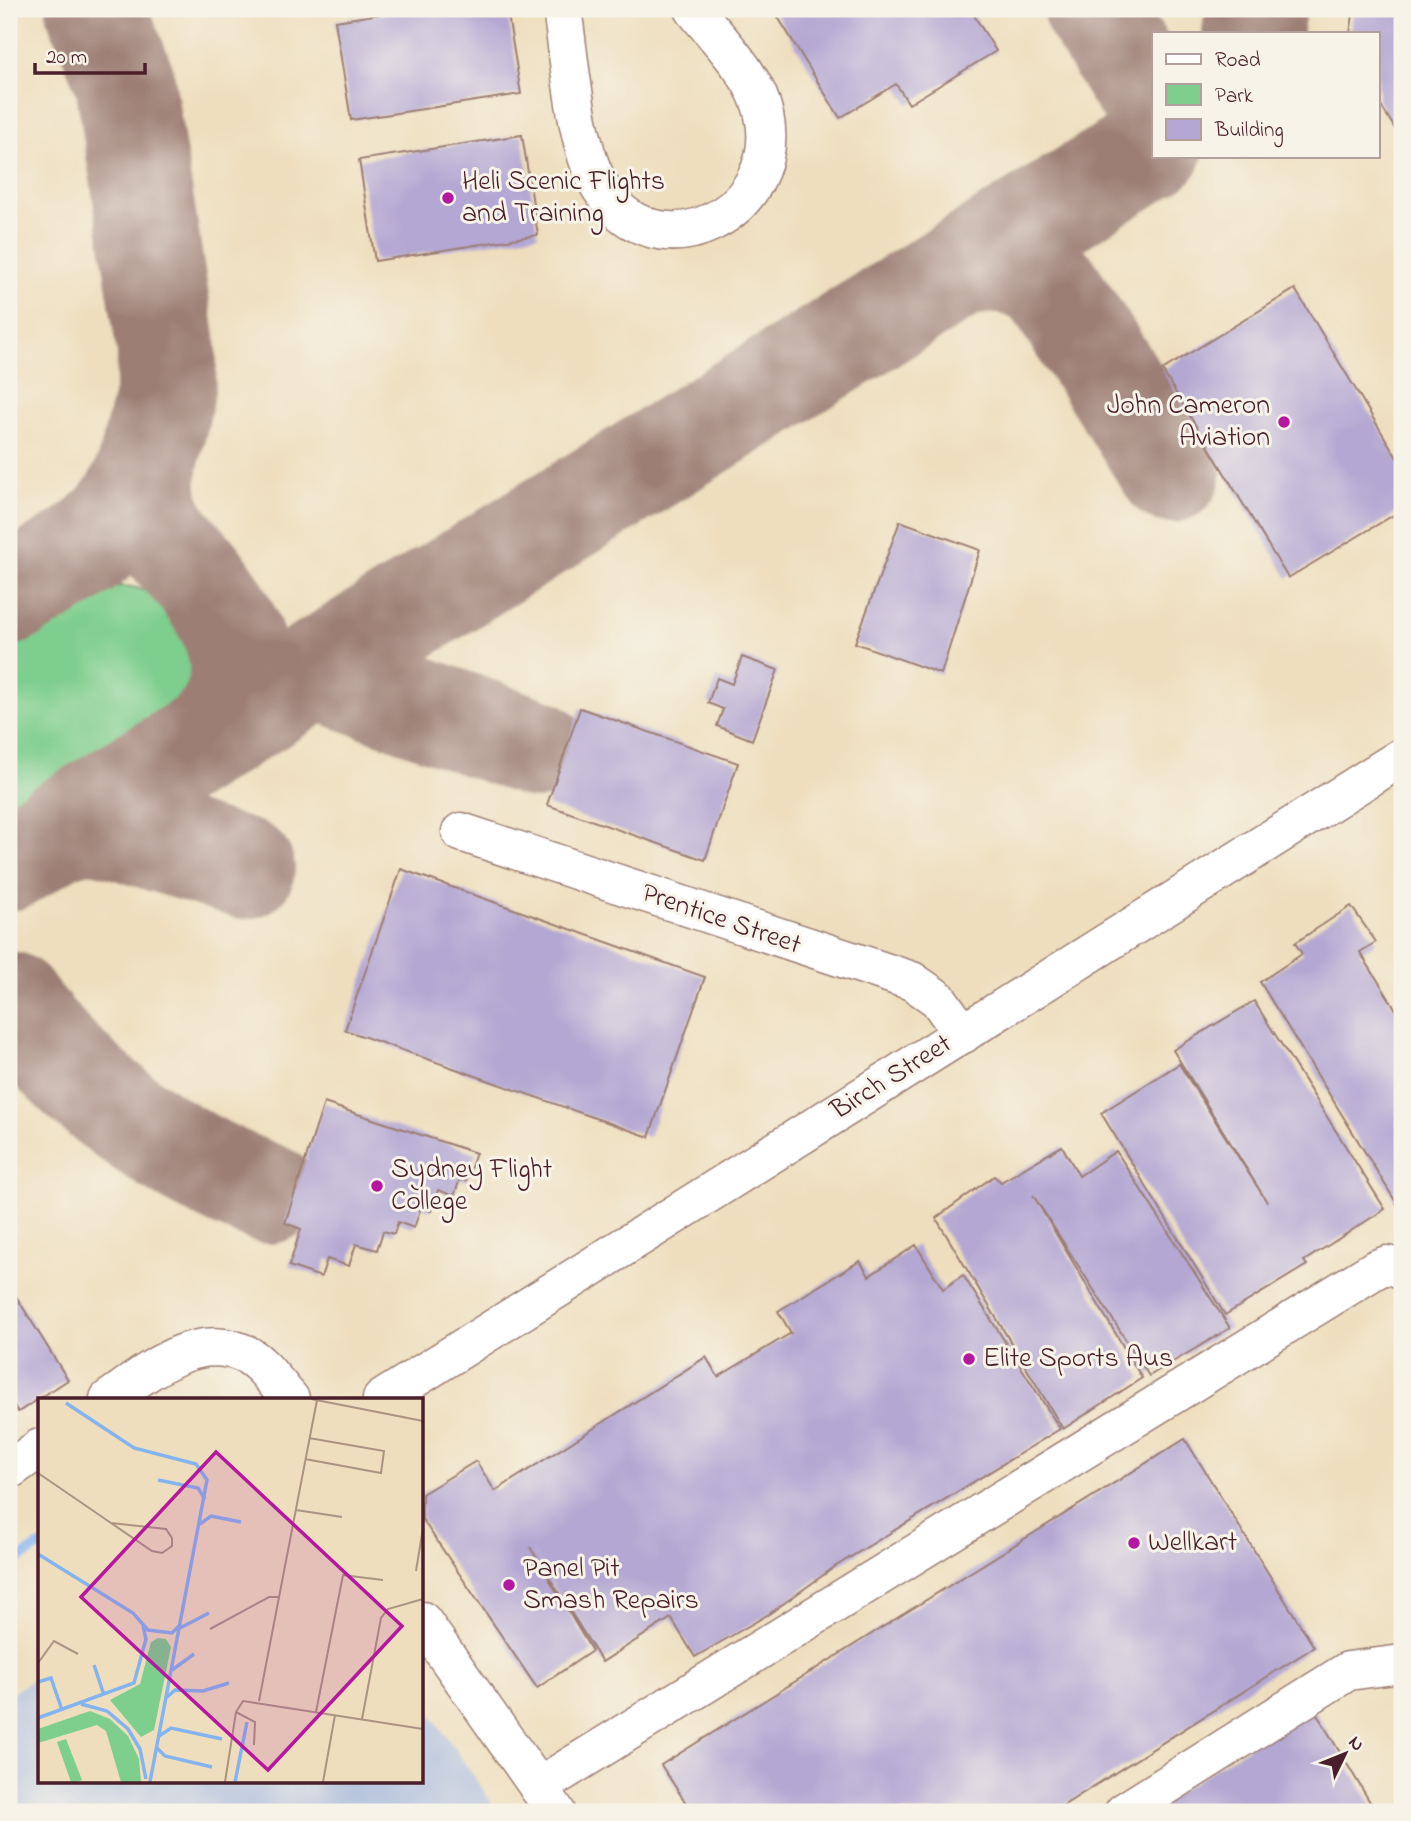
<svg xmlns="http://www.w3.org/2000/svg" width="1411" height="1821" viewBox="0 0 1411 1821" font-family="'Indie Flower',sans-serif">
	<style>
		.industrial { fill: #b7c5de }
		.green { fill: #7ece8e; stroke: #64765c; stroke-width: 2 }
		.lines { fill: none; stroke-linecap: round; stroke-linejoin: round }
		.stream { stroke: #84b4ef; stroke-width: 10 }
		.taxiway { stroke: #9c7e74; stroke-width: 100 }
		.building { fill: #b4a7d3 }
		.minor-casing { stroke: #9c7e74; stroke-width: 41 }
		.minor { stroke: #fff; stroke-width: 38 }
		.poi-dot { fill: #b5179e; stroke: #f7f3e8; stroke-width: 2.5 }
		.labels { text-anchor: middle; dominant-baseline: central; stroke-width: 6; stroke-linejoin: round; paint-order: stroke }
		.poi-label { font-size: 28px; fill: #4a1f2b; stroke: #f7f3e8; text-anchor: start }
		.street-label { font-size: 28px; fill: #4a1f2b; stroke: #f7f3e8 }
		.inset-river { fill: none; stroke: #84b4ef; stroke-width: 3.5 }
		.inset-road { fill: none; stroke: #ac9283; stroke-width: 2 }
		.view { fill: #b5179e; fill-opacity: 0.15; stroke: #b5179e; stroke-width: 3.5 }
		.inset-edge { fill: none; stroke: #4a1f2b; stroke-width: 3.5 }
	</style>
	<rect width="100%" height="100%" fill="#f7f3e8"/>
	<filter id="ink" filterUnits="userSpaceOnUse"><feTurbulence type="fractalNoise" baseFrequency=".0143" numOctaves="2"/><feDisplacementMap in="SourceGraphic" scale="14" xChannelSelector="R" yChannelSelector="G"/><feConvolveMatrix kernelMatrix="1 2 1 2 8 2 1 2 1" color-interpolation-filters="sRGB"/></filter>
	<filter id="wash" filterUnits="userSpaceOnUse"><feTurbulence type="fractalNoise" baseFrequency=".00686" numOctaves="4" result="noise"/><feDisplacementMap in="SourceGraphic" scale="28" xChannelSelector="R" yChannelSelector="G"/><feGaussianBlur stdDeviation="1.57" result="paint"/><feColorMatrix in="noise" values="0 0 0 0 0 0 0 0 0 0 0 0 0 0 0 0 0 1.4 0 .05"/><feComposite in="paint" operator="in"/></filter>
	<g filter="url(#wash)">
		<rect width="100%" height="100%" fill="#eedebd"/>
		<!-- industrial -->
		<path class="industrial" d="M40 1675V1781H422V1701L498 1812H9V1695Z"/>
		<!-- green -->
		<path class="green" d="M104 586C115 586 127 585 137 588 190 605 210 673 171 712L9 814V641L82 596Z"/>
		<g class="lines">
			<!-- stream -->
			<path class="stream" d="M9 1565 40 1546"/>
			<!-- taxiway -->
			<g class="taxiway">
				<path d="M96 9 125 81 167 351C167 366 167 380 164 394 158 432 141 465 149 504 156 533 175 549 193 570 233 618 266 687 209 735"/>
				<path d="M1093 9 1137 81 1154 97"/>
				<path d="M1252 33 1256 9"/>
				<path d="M958 269C993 259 1024 262 1052 287L1171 473"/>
				<path d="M9 596C68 559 127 537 147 465"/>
				<path d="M316 669 538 749"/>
				<path d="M57 830 86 823 106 825 245 869"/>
				<path d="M9 861 1154 147"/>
				<path d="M9 1001C76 1090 165 1155 269 1194"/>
			</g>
		</g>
		<g id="blocks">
			<!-- building -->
			<g class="building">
				<path d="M413 9H507L521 94 351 120 335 21Z"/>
				<path d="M773 9H970L996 51 909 104 896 84 840 118Z"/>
				<path d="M1354 9H1402V140L1378 101V33H1350Z"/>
				<path d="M522 135 538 235 375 261 359 160Z"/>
				<path d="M1295 289 1402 466V510L1288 578 1162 370Z"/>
				<path d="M900 521 980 550 941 674 855 643Z"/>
				<path d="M742 657 778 670 752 740 717 726 723 709 708 703 717 678 732 684Z"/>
				<path d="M580 708 738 763 705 860 547 805Z"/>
				<path d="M401 869 705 977 649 1137 345 1030Z"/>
				<path d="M1351 906 1376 942 1360 952 1398 1013 1402 1011V1212L1260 982 1302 954 1295 943Z"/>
				<path d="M1254 1001 1385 1209 1304 1261 1307 1265 1225 1315 1101 1113 1179 1064 1267 1202 1173 1050Z"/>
				<path d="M324 1103 476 1153 466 1181 460 1179 454 1196 438 1190 431 1211 421 1207 414 1228 398 1222 394 1234 383 1231 377 1250 356 1244 349 1266 327 1259 321 1277 289 1266 301 1229 285 1223Z"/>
				<path d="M1062 1146 1079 1176 1116 1151 1230 1328 1149 1376 1033 1195 1142 1378 1063 1429 936 1218 994 1176 1001 1182Z"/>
				<path d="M916 1245 943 1289 963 1275 1060 1429 836 1566 769 1614 695 1657 671 1618 602 1662 530 1547 592 1651 537 1688 422 1519V1494L476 1461 495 1491 706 1357 718 1377 791 1333 778 1311 860 1261 869 1276Z"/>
				<path d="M9 1285 68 1380 18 1412 9 1397Z"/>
				<path d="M1185 1439 1314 1647 1053 1812H692L661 1765Z"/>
				<path d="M1312 1706 1376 1812H1147Z"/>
			</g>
		</g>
	</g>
	<g filter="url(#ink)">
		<use href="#blocks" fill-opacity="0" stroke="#9c7e74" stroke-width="2"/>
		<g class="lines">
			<defs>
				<g id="minor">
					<path d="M562 9C570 60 575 148 602 190 658 278 785 212 764 115 756 75 718 40 694 9"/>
					<path d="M461 832 912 981 938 999 963 1034"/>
					<path d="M109 1399C147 1373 193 1332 243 1353 262 1361 276 1384 290 1399"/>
					<path d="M382 1399 1402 757"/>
					<path d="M9 1470 40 1448"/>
					<path d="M422 1621 556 1812"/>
					<path d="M538 1787 1376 1269 1387 1265 1402 1269"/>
					<path d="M1124 1812 1348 1671 1402 1664"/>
				</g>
			</defs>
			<!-- minor casing -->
			<use href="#minor" class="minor-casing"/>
			<!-- minor -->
			<use href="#minor" class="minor"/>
		</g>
	</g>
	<!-- markers -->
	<g class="poi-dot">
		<circle cx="448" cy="198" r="7"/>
		<circle cx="1284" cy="422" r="7"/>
		<circle cx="377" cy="1186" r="7"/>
		<circle cx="969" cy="1359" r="7"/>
		<circle cx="1134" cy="1543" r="7"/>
		<circle cx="509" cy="1585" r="7"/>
	</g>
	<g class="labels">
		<!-- poi labels -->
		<g class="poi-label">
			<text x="462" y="182">Heli Scenic Flights<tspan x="462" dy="32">and Training</tspan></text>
			<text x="1270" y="406" text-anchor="end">John Cameron<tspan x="1270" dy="32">Aviation</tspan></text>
			<text x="391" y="1170">Sydney Flight<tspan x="391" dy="32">College</tspan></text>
			<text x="983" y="1359">Elite Sports Aus</text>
			<text x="1148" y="1543">Wellkart</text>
			<text x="523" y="1569">Panel Pit<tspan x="523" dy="32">Smash Repairs</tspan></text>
		</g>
		<!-- street labels -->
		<g class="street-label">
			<text transform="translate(721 920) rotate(19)">Prentice Street</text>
			<text transform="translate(892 1078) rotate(-32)">Birch Street</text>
		</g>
	</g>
	<!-- overview -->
	<g transform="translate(38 1398)">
		<rect width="385" height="385" fill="#eedebd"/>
		<path d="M120 240 128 241 133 249 116 332 103 339 72 302 102 286 113 244ZM52 313 72 321 90 338 101 361 103 384H83L68 333 59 327 0 345V331ZM28 341 44 382 39 384H33L19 344Z" fill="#7ece8e"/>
		<path class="inset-river" d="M28 5 96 50 158 66 169 82 112 384M120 82 160 90 167 101M162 126 173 118 203 124M0 156 95 215 110 232 134 235 143 226M142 230 171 215M56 267 66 297M134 272 156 256M0 284 13 280 24 312M128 300 137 292 165 293 191 285M43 306 69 313 90 331 102 351 108 381M0 320 96 285 108 241 105 228M121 338 133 330 184 341M118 349 127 358 174 369M197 384 209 324"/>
		<path class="inset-road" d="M273 1 385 23M267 61 343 75 346 53 271 40M0 75 73 125 114 153 124 155 134 148V140L128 131 73 125M258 112 304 119M378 173 385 130M172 231 231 199H241M0 265 16 243 40 256M221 303 279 2M198 314 217 324 216 347M278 314 305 177 345 182M324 321 343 220 350 211 385 201M187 384 198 314 205 303 385 331M285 384 297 317"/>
		<path class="view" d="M178 54 364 228 230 372 43 199Z"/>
		<rect width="385" height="385" class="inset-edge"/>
	</g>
	<!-- margin -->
	<rect width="1411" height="1821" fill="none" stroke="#f7f3e8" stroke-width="35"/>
	<!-- legend -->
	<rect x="1152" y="32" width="228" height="126" fill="#f7f3e8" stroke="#b29e9c" stroke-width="2"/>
	<rect x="1166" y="54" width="35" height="10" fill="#ffffff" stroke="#b29e9c" stroke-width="2"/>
	<text x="1215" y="66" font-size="21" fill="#4a1f2b">Road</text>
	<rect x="1166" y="84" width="35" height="21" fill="#7ece8e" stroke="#b29e9c" stroke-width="2"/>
	<text x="1215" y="102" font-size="21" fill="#4a1f2b">Park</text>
	<rect x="1166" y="119" width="35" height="21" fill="#b4a7d3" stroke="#b29e9c" stroke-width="2"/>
	<text x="1215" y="136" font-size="21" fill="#4a1f2b">Building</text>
	<!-- north arrow -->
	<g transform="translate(1345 1754) rotate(47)" stroke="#f7f3e8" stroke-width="5" paint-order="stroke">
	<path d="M0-5L12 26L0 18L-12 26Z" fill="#4a1f2b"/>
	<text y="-10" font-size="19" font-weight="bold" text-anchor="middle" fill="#4a1f2b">N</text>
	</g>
	<!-- scale -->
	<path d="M35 63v10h110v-10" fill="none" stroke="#4a1f2b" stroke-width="3.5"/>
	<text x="46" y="63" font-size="21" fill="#4a1f2b" stroke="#f7f3e8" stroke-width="5" paint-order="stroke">20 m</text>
</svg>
